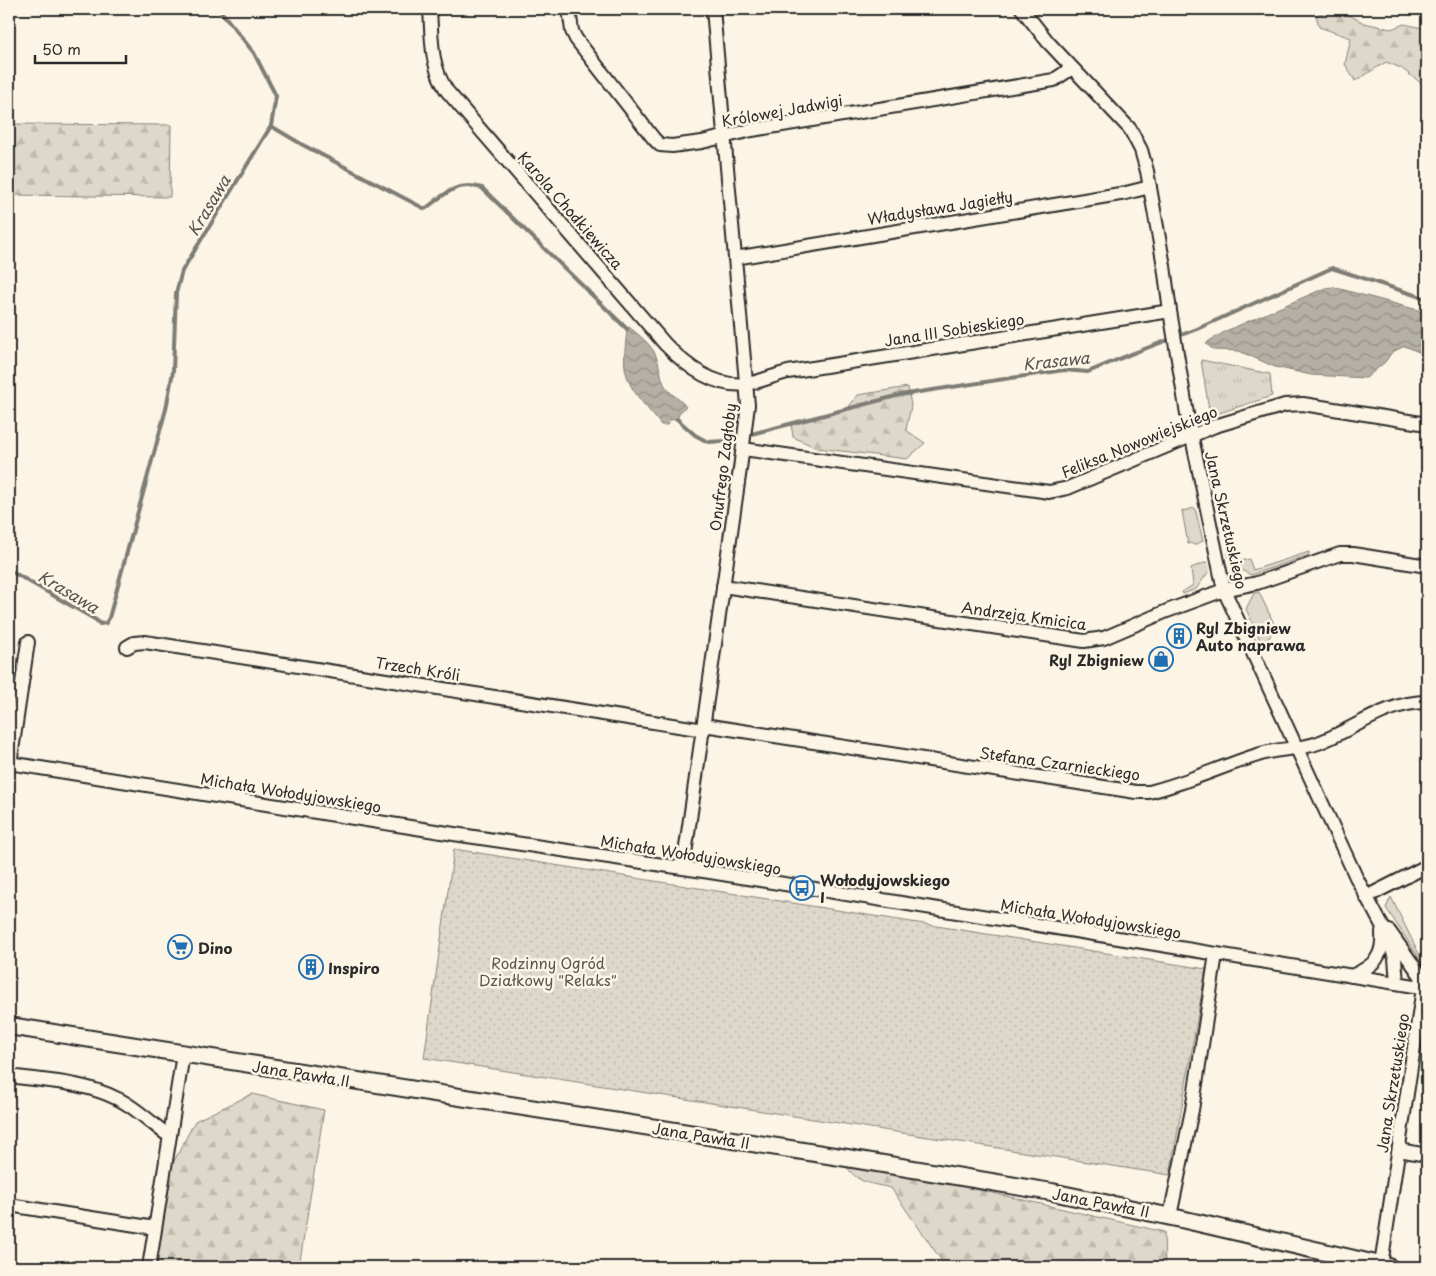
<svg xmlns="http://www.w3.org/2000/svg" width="1436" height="1276" viewBox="0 0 1436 1276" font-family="'Playpen Sans',sans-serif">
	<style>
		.grass { fill: #ded8ca; stroke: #84827a }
		.forest { fill: url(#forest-firs); stroke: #84827a }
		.park { fill: url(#park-tufts); stroke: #84827a }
		.garden { fill: url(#garden-dots); stroke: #84827a }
		.water { fill: url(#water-waves); stroke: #7d7b74 }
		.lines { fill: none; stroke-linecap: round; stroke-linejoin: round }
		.stream { stroke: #7d7b74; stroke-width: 4 }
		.minor-casing { stroke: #2b2b2b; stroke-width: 16 }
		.major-casing { stroke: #2b2b2b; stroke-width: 20 }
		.minor { stroke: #fcf5e5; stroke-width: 12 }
		.major { stroke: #fcf5e5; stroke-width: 16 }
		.labels { text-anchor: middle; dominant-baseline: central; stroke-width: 5; stroke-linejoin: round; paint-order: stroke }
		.street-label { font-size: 15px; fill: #2b2b2b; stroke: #fcf5e5 }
		.poi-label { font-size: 15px; font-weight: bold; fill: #2b2b2b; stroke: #fcf5e5; text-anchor: start }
		.park-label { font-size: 15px; fill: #585653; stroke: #fcf5e5 }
		.water-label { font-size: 16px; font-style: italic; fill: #545350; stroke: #fcf5e5 }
	</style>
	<defs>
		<pattern id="forest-firs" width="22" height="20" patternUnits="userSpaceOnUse" patternTransform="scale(1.25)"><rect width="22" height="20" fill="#ded8ca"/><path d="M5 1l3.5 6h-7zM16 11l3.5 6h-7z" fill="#bfbaae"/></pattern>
		<pattern id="park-tufts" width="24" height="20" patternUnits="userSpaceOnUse" patternTransform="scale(1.25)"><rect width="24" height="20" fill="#ded8ca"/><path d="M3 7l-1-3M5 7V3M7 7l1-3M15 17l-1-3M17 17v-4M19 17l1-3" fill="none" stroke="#bfbaae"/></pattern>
		<pattern id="garden-dots" width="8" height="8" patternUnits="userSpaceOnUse" patternTransform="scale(1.25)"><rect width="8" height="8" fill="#ded8ca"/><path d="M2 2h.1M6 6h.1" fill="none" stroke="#bfbaae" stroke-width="1.8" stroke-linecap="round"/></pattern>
		<pattern id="water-waves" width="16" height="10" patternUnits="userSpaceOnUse" patternTransform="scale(1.25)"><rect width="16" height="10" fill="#b4b0a5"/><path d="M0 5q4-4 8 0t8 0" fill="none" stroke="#938f87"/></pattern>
	</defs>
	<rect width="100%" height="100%" fill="#fcf5e5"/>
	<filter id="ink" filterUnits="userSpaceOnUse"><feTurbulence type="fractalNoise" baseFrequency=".02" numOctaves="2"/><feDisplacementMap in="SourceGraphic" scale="10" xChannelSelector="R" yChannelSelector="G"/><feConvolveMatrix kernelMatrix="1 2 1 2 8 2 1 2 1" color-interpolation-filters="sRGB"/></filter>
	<g filter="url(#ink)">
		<!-- grass -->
		<g class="grass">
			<path d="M1195 508 1203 541 1194 545 1191 543 1188 544 1182 511Z"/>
			<path d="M1309 552V555L1251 575 1231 565 1228 553 1241 561 1249 559 1253 570Z"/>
			<path d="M1207 562 1209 571 1196 589 1183 594 1182 592 1193 585 1191 568Z"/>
			<path d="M1259 592 1277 630 1272 632 1269 638 1261 642 1246 609 1254 593Z"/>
			<path d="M1391 897 1423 962 1427 963V970L1386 908Z"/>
		</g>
		<!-- forest -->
		<g class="forest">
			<path d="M1327 11 1349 15 1364 23 1391 29 1404 24 1427 29V78L1421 83 1401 68 1386 62 1355 81 1345 64 1351 38 1319 27 1316 15Z"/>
			<path d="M9 124 171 125 170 197 9 195Z"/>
			<path d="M908 387 911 406 906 430 925 443 907 459 817 448 793 437 791 424 847 409 858 395Z"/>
			<path d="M252 1094 324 1110 299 1267H156L172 1165 195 1121Z"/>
			<path d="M845 1164 909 1174 1164 1232 1165 1267H946L891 1188C870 1183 857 1184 845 1164Z"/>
		</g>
		<!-- park -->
		<path class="park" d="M1201 360 1270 374 1272 396 1210 416Z"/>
		<!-- garden -->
		<path class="garden" d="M454 849 1206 969 1170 1175 424 1058Z"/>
		<!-- water -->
		<g class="water">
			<path d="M1333 287 1418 310 1427 314V373L1421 353 1405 346 1392 352 1385 362 1366 378 1311 375 1275 367 1239 351 1214 350 1206 344 1209 341 1228 330 1325 288Z"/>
			<path d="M629 327C638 334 652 345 656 356 660 365 660 375 664 384 669 394 680 398 686 407L680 412 677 419 670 420 667 425H661C650 410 632 394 627 376 622 362 626 344 627 329Z"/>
		</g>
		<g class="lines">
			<!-- stream -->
			<g class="stream">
				<path d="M219 9 254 53 276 96 271 126"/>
				<path d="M677 419 695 435 708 442 725 441 900 395 1064 370 1088 372 1131 354 1197 329 1332 268 1427 299"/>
				<path d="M9 570 96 620 100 624 106 623 109 618 166 409 173 371 176 293 182 271 271 126 303 145 425 209C445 194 456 181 482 188L627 329"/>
			</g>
			<defs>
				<g id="minor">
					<path d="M430 9C432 39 430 65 447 91L665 344C686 366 714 388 746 384 761 382 774 375 788 372L1170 311"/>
					<path d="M569 9 572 31 576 39 654 139 660 145 672 146 702 142 752 130 1054 80 1072 68"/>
					<path d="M1022 9 1048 42 1130 129 1141 150 1147 171 1164 266 1170 311 1187 414 1224 590 1356 877 1385 931 1395 958 1397 983"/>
					<path d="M735 258 1126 193 1150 187"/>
					<path d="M743 449 1049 492 1068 488 1215 426 1285 405 1303 404 1427 424"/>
					<path d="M723 586 1084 641 1104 638 1167 611 1224 590 1257 583 1340 554H1353L1427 566"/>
					<path d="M127 647 134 643 145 642 704 730"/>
					<path d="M704 725 1136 792H1149C1187 783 1224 765 1261 754 1280 748 1299 750 1318 743 1355 729 1386 702 1427 702"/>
					<path d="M9 763 454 834 710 872 1427 988"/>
					<path d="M10 764 28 642"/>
					<path d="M683 868 740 469 748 405 713 9"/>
					<path d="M1366 897 1427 866"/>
					<path d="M1352 976C1375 965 1384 957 1382 931"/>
					<path d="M9 1076C45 1081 85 1082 118 1099 135 1107 150 1122 165 1133L170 1135"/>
					<path d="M1399 1150 1427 1155"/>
					<path d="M9 1205 155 1228"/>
					<path d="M1170 1216 1192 1110 1216 954"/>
					<path d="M1381 1265 1423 988 1421 976 1389 931"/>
					<path d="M149 1267 183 1054"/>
				</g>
				<path id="major" d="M9 1026 847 1158 1052 1192 1181 1219 1389 1267"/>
			</defs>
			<!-- minor casing -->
			<use href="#minor" class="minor-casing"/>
			<!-- major casing -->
			<use href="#major" class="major-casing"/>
			<!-- minor -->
			<use href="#minor" class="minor"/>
			<!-- major -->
			<use href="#major" class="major"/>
		</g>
	</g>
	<!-- icons -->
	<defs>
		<symbol id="building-ring" viewBox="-11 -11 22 22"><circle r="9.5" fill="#fcf5e5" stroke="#1f6fb2" stroke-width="1.5"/><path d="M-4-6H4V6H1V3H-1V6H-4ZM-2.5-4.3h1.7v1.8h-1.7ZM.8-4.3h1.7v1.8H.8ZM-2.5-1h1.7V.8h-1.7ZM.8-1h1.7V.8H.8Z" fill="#1f6fb2"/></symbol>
		<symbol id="shop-ring" viewBox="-11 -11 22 22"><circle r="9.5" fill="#fcf5e5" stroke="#1f6fb2" stroke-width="1.5"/><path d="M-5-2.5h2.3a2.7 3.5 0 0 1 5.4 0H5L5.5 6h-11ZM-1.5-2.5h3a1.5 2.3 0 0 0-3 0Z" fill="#1f6fb2"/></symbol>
		<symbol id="bus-ring" viewBox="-11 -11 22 22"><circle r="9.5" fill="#fcf5e5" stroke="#1f6fb2" stroke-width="1.5"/><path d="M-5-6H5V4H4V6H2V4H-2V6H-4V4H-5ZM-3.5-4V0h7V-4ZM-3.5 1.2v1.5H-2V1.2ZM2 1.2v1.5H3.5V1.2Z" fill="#1f6fb2"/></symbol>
		<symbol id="supermarket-ring" viewBox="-11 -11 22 22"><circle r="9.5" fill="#fcf5e5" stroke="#1f6fb2" stroke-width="1.5"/><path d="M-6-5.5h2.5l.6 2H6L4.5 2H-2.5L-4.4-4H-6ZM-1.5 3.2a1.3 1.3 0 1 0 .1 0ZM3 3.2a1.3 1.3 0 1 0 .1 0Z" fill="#1f6fb2"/></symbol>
	</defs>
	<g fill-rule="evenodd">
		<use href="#building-ring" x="1165" y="622" width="28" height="28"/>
		<use href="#shop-ring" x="1147" y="645" width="28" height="28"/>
		<use href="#bus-ring" x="788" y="874" width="28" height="28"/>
		<use href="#supermarket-ring" x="166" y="933" width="28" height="28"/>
		<use href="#building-ring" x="297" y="953" width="28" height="28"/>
	</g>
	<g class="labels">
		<!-- street labels -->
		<g class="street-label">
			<text transform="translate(782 110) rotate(-10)">Królowej Jadwigi</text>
			<text transform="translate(940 207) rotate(-9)">Władysława Jagiełły</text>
			<text transform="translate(571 210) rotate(49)">Karola Chodkiewicza</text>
			<text transform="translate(954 329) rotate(-9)">Jana III Sobieskiego</text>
			<text transform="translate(1139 441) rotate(-22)">Feliksa Nowowiejskiego</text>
			<text transform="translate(722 467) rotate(-83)">Onufrego Zagłoby</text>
			<text transform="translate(1227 520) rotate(77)">Jana Skrzetuskiego</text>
			<text transform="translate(1024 615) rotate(8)">Andrzeja Kmicica</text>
			<text transform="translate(418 668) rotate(9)">Trzech Króli</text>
			<text transform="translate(1060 763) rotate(8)">Stefana Czarnieckiego</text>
			<text transform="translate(291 792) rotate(9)">Michała Wołodyjowskiego</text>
			<text transform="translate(691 854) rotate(9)">Michała Wołodyjowskiego</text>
			<text transform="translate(1091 918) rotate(9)">Michała Wołodyjowskiego</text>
			<text transform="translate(301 1073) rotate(9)">Jana Pawła II</text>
			<text transform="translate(1392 1083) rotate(-81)">Jana Skrzetuskiego</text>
			<text transform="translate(701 1135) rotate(9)">Jana Pawła II</text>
			<text transform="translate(1101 1202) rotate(11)">Jana Pawła II</text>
		</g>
		<!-- poi labels -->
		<g class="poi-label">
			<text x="1196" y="627">Ryl Zbigniew<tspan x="1196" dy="17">Auto naprawa</tspan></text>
			<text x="1144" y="659" text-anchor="end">Ryl Zbigniew</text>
			<text x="820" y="879">Wołodyjowskiego<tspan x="820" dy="17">I</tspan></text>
			<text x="198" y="947">Dino</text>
			<text x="328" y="967">Inspiro</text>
		</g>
		<!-- park labels -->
		<g class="park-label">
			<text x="548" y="962">Rodzinny Ogród<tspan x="548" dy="17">Działkowy "Relaks"</tspan></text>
		</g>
		<!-- water labels -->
		<g class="water-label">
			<text transform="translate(208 205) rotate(-59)">Krasawa</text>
			<text transform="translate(1056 360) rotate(-6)">Krasawa</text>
			<text transform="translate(69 591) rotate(31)">Krasawa</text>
		</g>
	</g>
	<!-- margin -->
	<rect width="1436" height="1276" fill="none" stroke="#fcf5e5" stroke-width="30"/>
	<rect x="15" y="15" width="1406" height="1246" fill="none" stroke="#2b2b2b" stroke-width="2" filter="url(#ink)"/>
	<!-- scale -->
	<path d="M35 55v8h91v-8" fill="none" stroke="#2b2b2b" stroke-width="2.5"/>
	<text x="42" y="55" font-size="15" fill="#2b2b2b" stroke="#fcf5e5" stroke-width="4" paint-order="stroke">50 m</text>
</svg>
